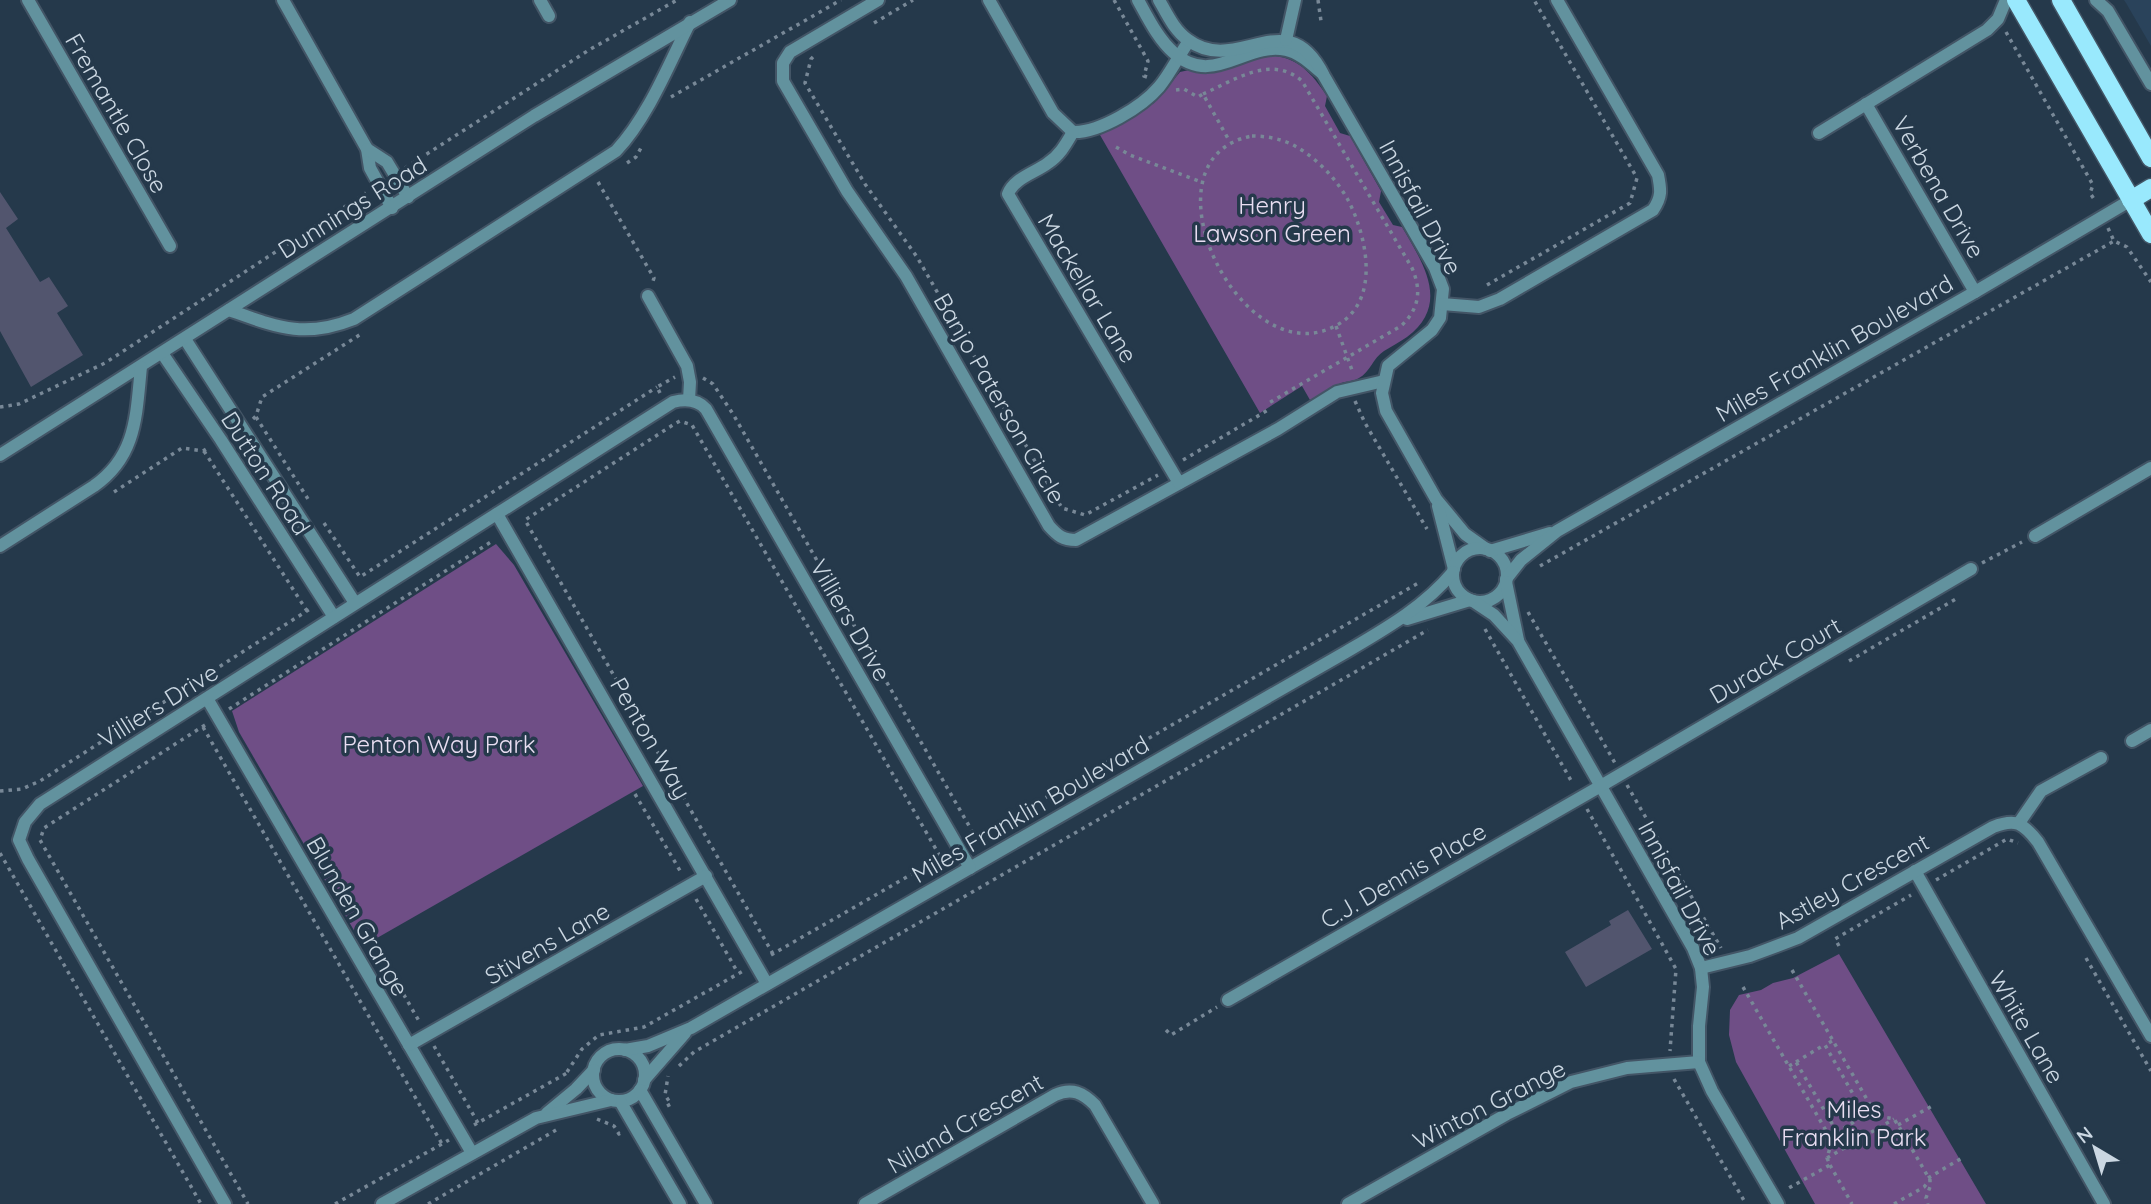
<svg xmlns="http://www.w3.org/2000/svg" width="2151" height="1204" viewBox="0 0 2151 1204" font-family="Quicksand,sans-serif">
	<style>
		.built { fill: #2a435b }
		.green { fill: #6f4e86 }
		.building { fill: #52556e }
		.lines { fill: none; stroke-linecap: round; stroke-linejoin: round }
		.minor-casing { stroke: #435566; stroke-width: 16 }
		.major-casing { stroke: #435566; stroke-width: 21 }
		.path { stroke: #788897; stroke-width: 3.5; stroke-dasharray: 3.5 5; stroke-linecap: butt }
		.minor { stroke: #62929e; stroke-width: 12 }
		.major { stroke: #99e9fd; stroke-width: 18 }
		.labels { text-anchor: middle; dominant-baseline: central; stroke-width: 7; stroke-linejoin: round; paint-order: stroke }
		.street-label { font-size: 24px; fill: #cbd7e2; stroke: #25394b }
		.park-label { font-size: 24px; fill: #e9def2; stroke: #25394b }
	</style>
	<rect width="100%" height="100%" fill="#25394b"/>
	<!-- built -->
	<path class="built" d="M2124 0H2151V46L2126 3Z"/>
	<!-- green -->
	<g class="green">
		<path d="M1266 55C1297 56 1311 72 1327 96L1325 106 1340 133 1350 136 1381 191 1379 202 1393 225 1402 227C1423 263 1451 304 1407 337 1400 342 1392 346 1384 351 1373 358 1370 372 1359 378 1353 382 1345 381 1339 384 1329 389 1320 395 1310 400L1302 386 1260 413 1100 135 1154 103 1180 72 1189 70H1224Z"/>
		<path d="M496 544 514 565 643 786 363 946 239 732 232 711Z"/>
		<path d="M1839 954 1986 1204H1815L1736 1062 1729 1035 1730 1010 1739 995 1761 990 1773 983 1793 978Z"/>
	</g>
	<!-- building -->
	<g class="building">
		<path d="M0 192 18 219 6 228 40 282 49 277 68 306 57 313 83 355 31 387 0 331Z"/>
		<path d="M1628 910 1652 949 1586 987 1565 952 1611 925 1609 921Z"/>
	</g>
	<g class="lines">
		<defs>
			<g id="minor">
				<path d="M28 0 170 246"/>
				<path d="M283 0 367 149 370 168 392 208"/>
				<path d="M540 0 549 16"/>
				<path d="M878 0 790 52 783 63V81L847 191 906 276 1049 526C1058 536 1063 540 1076 540L1278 429 1337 392 1384 381"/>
				<path d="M989 0 1053 113 1073 132C1099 133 1142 107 1159 87 1170 74 1179 55 1189 41"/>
				<path d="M1138 0C1148 18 1158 39 1174 53 1213 88 1246 41 1286 50 1300 53 1311 64 1322 73"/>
				<path d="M1159 0C1167 14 1174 30 1188 40 1238 77 1287 0 1324 76L1435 268 1443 289 1440 318 1432 330 1388 366 1382 393 1386 411 1436 499 1465 534 1486 549"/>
				<path d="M2096 0 2108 11 2151 84"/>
				<path d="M1286 40 1295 0"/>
				<path d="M1866 104 1975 292"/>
				<path d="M1073 132C1066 144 1060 155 1048 163 1035 173 1014 178 1008 194L1179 483"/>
				<path d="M1819 133 1987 30 1998 19 2006 0"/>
				<path d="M367 149 387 162 408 197"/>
				<path d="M648 296 687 366 690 382 689 400"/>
				<path d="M1442 304 1479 307 1500 299 1653 210C1662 197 1661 190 1658 175L1557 0"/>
				<path d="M229 310C277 327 304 339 354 319L616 151C648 117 669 64 690 22"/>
				<path d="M185 339 355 603"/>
				<path d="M162 353 221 440 334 617"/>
				<path d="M0 455 534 116 730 0"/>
				<path d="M1438 506 1454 569"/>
				<path d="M497 514 767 984"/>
				<path d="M2035 536 2151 468"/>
				<path d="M0 546 94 486C137 456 136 415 141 367"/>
				<circle cx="1480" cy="575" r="27"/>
				<path d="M1490 551 1550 533"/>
				<path d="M1506 579 1521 560 1557 531 1975 292 2131 200"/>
				<path d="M1506 582 1518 640"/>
				<path d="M1473 601 1494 615 1518 641 1693 948 1701 968 1703 987 1699 1026V1062L1712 1091 1778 1204"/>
				<path d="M1407 619 1470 600"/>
				<path d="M208 700 472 1153"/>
				<path d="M2132 741 2151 730"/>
				<path d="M2019 823 2041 791 2101 758"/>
				<path d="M1915 871 2104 1204"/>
				<path d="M1701 968 1750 956 1798 938 1993 827C2016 818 2023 823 2038 842L2151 1036"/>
				<path d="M1228 1000 1599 787 1971 569"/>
				<path d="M409 1045 706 876"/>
				<circle cx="619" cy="1075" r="26"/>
				<path d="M625 1050 648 1046 691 1028 1346 652C1385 629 1424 607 1453 572"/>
				<path d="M644 1080 685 1033"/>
				<path d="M640 1090 706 1204"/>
				<path d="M620 1101 680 1204"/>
				<path d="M547 1113 576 1089 594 1070"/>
				<path d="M225 1204 28 859 19 840 25 822 40 804 673 402C685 399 697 399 706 409L970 868"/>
				<path d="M382 1204 536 1118 611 1100"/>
				<path d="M865 1204 1055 1095C1072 1087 1083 1093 1095 1105L1153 1204"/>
				<path d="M1348 1204 1507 1114 1571 1082 1627 1068 1699 1062"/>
			</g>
			<g id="major">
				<path d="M2016 0 2151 234"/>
				<path d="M2061 0 2151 158"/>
				<path d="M2131 200 2151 188"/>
			</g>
		</defs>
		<!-- minor casing -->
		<use href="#minor" class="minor-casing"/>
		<!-- major casing -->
		<use href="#major" class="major-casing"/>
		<!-- path -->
		<g class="path">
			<path d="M1114 0 1148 61 1144 76 1147 77"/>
			<path d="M1318 0 1321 21"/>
			<path d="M874 23 913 0"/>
			<path d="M2006 32 2093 185 2090 193 2096 202"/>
			<path d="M813 57 811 59 805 83 865 184 917 257 1062 508 1085 515 1158 475"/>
			<path d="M1176 90 1184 89 1198 97 1203 94 1230 142"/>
			<path d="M1203 94C1235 80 1271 54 1302 81L1412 268C1422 291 1419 309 1401 326L1267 404"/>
			<path d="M671 97 841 0"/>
			<path d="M1252 136C1272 136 1290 141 1306 153 1323 165 1338 182 1348 200 1367 236 1381 301 1337 325 1241 379 1135 158 1252 136Z"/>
			<path d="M1116 147 1130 155 1201 182"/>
			<path d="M627 163 636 157 642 146"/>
			<path d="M405 168 589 50 677 0"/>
			<path d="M598 182 654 278 652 284"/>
			<path d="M2108 228 2114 241 2127 247 2151 282"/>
			<path d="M1487 285 1630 203 1637 178 1534 0"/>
			<path d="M1336 326 1353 373"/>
			<path d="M703 378 713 384 733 414 976 838"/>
			<path d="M660 393 657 387 675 377"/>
			<path d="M1355 401 1365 423 1427 529"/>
			<path d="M0 407 19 404 105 363 366 193"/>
			<path d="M256 417 308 499"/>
			<path d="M253 419 256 416 262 397 361 334"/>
			<path d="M204 451 307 611"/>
			<path d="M1183 460 1268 410"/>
			<path d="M114 492 182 448 203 451 208 448"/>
			<path d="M324 523 360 577 657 387"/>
			<path d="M1982 563 2022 542"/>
			<path d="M1540 566 2114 241"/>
			<path d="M1528 612 1615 763"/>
			<path d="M1485 629 1573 784"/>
			<path d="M1849 661 1956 599"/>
			<path d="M229 709 494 540"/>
			<path d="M205 725 44 828 40 840 248 1204"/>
			<path d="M203 727 442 1144"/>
			<path d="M1627 785 1721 948"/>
			<path d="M0 791 22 789 40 781 313 607"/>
			<path d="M635 794 682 874"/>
			<path d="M1587 809 1676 969 1670 1051"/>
			<path d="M972 840 1420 582"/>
			<path d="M0 853 201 1204"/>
			<path d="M1936 880 2007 839 2018 843"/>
			<path d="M696 899 738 973"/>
			<path d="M374 943 419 1021"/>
			<path d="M1839 946 1835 939 1911 895"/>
			<path d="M773 954 525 520 676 423 680 421 692 425 941 858"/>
			<path d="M771 955 947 854"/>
			<path d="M2086 958 2151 1071"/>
			<path d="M1792 970 1872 1108 1879 1116 1894 1119 1898 1125 1930 1180V1187L1926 1198 1928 1204"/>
			<path d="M1743 987 1832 1141 1827 1158 1830 1165 1787 1189"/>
			<path d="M1166 1030 1171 1035 1217 1007"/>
			<path d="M1832 1041 1825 1045 1865 1115"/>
			<path d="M434 1046 478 1123"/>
			<path d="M1796 1062 1824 1045"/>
			<path d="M679 1066 694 1052 1428 630"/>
			<path d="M1789 1066 1796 1062 1837 1132"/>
			<path d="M567 1072 582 1049 599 1035 644 1027 743 971"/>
			<path d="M1674 1079 1746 1204"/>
			<path d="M667 1106 671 1104 665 1095 668 1076"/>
			<path d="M597 1119 614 1126 619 1134 621 1133"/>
			<path d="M474 1125 567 1073"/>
			<path d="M1898 1125 1932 1106"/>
			<path d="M1829 1137 1874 1110"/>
			<path d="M1827 1158 1894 1119"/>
			<path d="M1830 1165 1852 1204"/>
			<path d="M1928 1178 1962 1158"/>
			<path d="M335 1204 449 1140"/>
			<path d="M428 1204 556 1130"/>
			<path d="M1894 1204 1924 1187 1930 1180"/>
		</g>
		<!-- minor -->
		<use href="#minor" class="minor"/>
		<!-- major -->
		<use href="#major" class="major"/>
	</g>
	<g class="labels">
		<!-- street labels -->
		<g class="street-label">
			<text transform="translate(117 113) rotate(60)">Fremantle Close</text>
			<text transform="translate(1939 187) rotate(60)">Verbena Drive</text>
			<text transform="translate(352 207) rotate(-32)">Dunnings Road</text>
			<text transform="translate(1421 207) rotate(62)">Innisfail Drive</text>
			<text transform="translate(1088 288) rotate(59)">Mackellar Lane</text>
			<text transform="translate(1834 348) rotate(-30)">Miles Franklin Boulevard</text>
			<text transform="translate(1000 398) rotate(60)">Banjo Paterson Circle</text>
			<text transform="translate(266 473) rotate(57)">Dutton Road</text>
			<text transform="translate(851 620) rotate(60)">Villiers Drive</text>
			<text transform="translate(1775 660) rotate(-30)">Durack Court</text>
			<text transform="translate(158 705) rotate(-32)">Villiers Drive</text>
			<text transform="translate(651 738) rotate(60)">Penton Way</text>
			<text transform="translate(1030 809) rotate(-30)">Miles Franklin Boulevard</text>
			<text transform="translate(1403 875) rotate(-30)">C.J. Dennis Place</text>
			<text transform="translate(1852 881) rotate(-29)">Astley Crescent</text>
			<text transform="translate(1680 888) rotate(62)">Innisfail Drive</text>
			<text transform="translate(358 916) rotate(60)">Blunden Grange</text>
			<text transform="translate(547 943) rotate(-30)">Stivens Lane</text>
			<text transform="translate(2027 1027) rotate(60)">White Lane</text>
			<text transform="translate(1489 1104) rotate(-27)">Winton Grange</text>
			<text transform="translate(965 1123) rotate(-30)">Niland Crescent</text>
		</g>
		<!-- park labels -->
		<g class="park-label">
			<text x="1272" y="205">Henry<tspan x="1272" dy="28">Lawson Green</tspan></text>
			<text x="439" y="744">Penton Way Park</text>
			<text x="1854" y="1109">Miles<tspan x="1854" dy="28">Franklin Park</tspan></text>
		</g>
	</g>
	<!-- north arrow -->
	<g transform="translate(2095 1148) rotate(322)" stroke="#25394b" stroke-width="5" paint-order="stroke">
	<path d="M0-5L12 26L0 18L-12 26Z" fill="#cbd7e2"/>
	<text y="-10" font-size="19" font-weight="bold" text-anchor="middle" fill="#cbd7e2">N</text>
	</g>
</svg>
